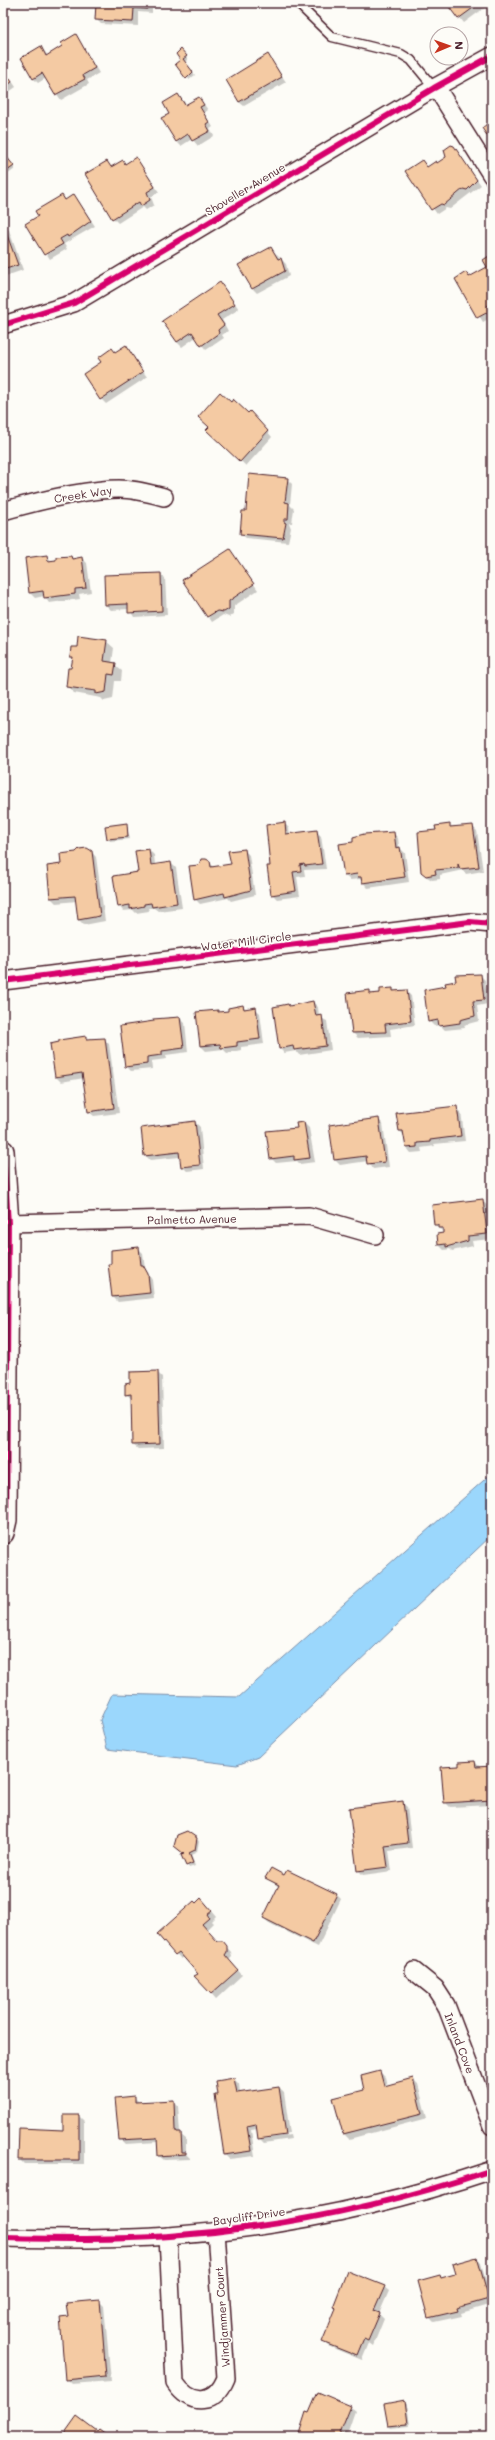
<svg xmlns="http://www.w3.org/2000/svg" width="495" height="2440" viewBox="0 0 495 2440" font-family="Mali,sans-serif">
	<style>
		.water { fill: #9bd7fc; stroke: #7b8da8 }
		.shadow { fill: #0003 }
		.building { fill: #f4caa3; stroke: #4a1f2b }
		.lines { fill: none; stroke-linecap: round; stroke-linejoin: round }
		.service-casing { stroke: #4a1f2b; stroke-width: 11 }
		.minor-casing { stroke: #4a1f2b; stroke-width: 20 }
		.tertiary-casing { stroke: #4a1f2b; stroke-width: 24 }
		.service { stroke: #fdfcf7; stroke-width: 8 }
		.minor { stroke: #fdfcf7; stroke-width: 17 }
		.tertiary { stroke: #fdfcf7; stroke-width: 21 }
		.cycleway-casing { stroke: #fdfcf7; stroke-width: 8 }
		.cycleway { stroke: #d6006c; stroke-width: 6 }
		.labels { text-anchor: middle; dominant-baseline: central; stroke-width: 3.5; stroke-linejoin: round; paint-order: stroke }
		.street-label { font-size: 11px; fill: #4a1f2b; stroke: #fdfcf7 }
	</style>
	<rect width="100%" height="100%" fill="#fdfcf7"/>
	<filter id="ink" filterUnits="userSpaceOnUse"><feTurbulence type="fractalNoise" baseFrequency=".025" numOctaves="2"/><feDisplacementMap in="SourceGraphic" scale="8" xChannelSelector="R" yChannelSelector="G"/><feConvolveMatrix kernelMatrix="1 2 1 2 8 2 1 2 1" color-interpolation-filters="sRGB"/></filter>
	<g filter="url(#ink)">
		<!-- water -->
		<path class="water" d="M492 1473V1535L258 1757 237 1765 107 1749 100 1720 112 1694 239 1697Z"/>
		<!-- shadow -->
		<g class="shadow">
			<path d="M97 3H152V13L138 12V26L101 24 96 19Z"/>
			<path d="M448 3H491L464 23Z"/>
			<path d="M76 36 99 73 87 80 89 84 61 100 46 78 38 83 33 78 41 47 48 56Z"/>
			<path d="M183 53 188 59 185 62 195 75 189 80 182 60Z"/>
			<path d="M268 55 286 82 244 106 239 102Z"/>
			<path d="M3 68 16 87 3 96Z"/>
			<path d="M178 95 187 105 199 98 203 103 208 110 204 113 213 127 210 129 214 136 198 146 192 139 181 146 176 141 170 114Z"/>
			<path d="M454 147 481 185 450 209 446 208 437 214 406 172 422 161 428 168 438 164 447 157Z"/>
			<path d="M136 158 159 192 151 197 154 205 146 210 143 207 118 223 113 218 107 162 112 168 122 161 126 164Z"/>
			<path d="M3 159H8L15 169 4 177Z"/>
			<path d="M74 195 95 226 64 244 67 249 50 259 27 224 39 217 62 196 66 200Z"/>
			<path d="M3 225 9 230 23 270 3 277Z"/>
			<path d="M271 249 286 264 289 276 257 293 252 288Z"/>
			<path d="M492 255V317L483 322 456 280 466 273 470 277 489 267Z"/>
			<path d="M220 283 239 309 222 320 228 331 222 335 224 338 206 350 196 337 182 347 177 342Z"/>
			<path d="M126 347 147 377 106 404 101 399 102 362Z"/>
			<path d="M231 403 255 417 272 437 246 466 208 430Z"/>
			<path d="M287 479 292 484 290 505 294 509 292 523H289L291 528 288 542 246 538 241 534Z"/>
			<path d="M230 550 258 590 234 606V614L229 617 223 615 212 622 184 580Z"/>
			<path d="M47 556 52 562 71 557 74 559 82 558 87 563 91 592 79 594 80 599 49 603 44 596 35 598 30 593Z"/>
			<path d="M160 574 165 578 167 615 134 617 129 609 111 610 106 605Z"/>
			<path d="M106 641 114 648 112 663 122 671 121 681H115L113 699 104 701 101 698 74 693 67 686 72 669 73 659 71 656 78 648Z"/>
			<path d="M284 823 289 828 290 835 316 831 321 836 326 869 304 870 305 876 297 877 300 896 277 899 272 894V867Z"/>
			<path d="M126 824 130 839 110 841 108 838Z"/>
			<path d="M472 826 477 831 483 871 466 874 463 870 440 875V879L432 880 427 877 422 872 436 827Z"/>
			<path d="M393 833 398 838 399 847 405 853 409 882 368 888 360 879 350 880 345 876Z"/>
			<path d="M149 850 154 855 155 865 171 863 176 868 182 908 158 911 154 908H148L149 911 136 913 133 910 123 911 119 906 140 873Z"/>
			<path d="M244 850 249 855 255 895 231 901 228 898 200 904 195 899 200 866 209 862 215 868 232 865Z"/>
			<path d="M91 851 96 857 105 921 84 925 79 920 77 901 56 903 51 898 62 865Z"/>
			<path d="M480 975 485 980 488 1004 477 1006 479 1021 464 1025 465 1028 445 1030 440 1025 434 1026 429 1021 447 987Z"/>
			<path d="M392 989 396 992 406 991 411 996 415 1025 390 1029 391 1036 358 1038 353 1033 369 991 373 995Z"/>
			<path d="M313 1002 318 1007 319 1017 327 1021 331 1050 299 1055 296 1051 284 1053 279 1048 290 1007Z"/>
			<path d="M243 1006 246 1009 255 1008 260 1013 264 1044 241 1047V1050L227 1053 223 1049 206 1051 201 1046 218 1011 220 1013 229 1012Z"/>
			<path d="M180 1018 185 1023 188 1052 166 1055 167 1059 151 1061 152 1069 131 1071 126 1066Z"/>
			<path d="M85 1037 89 1040 104 1039 109 1044 119 1113 94 1116 89 1112 84 1078 61 1082 56 1077 51 1045Z"/>
			<path d="M456 1107 461 1112 465 1141 434 1144 435 1146 421 1148 422 1152 411 1153 407 1148 405 1136 400 1131Z"/>
			<path d="M378 1119 383 1124 389 1167 373 1169 368 1161 340 1165 335 1160 330 1126Z"/>
			<path d="M195 1122 200 1127 204 1169 187 1171 182 1166 180 1157 150 1160 145 1155Z"/>
			<path d="M304 1123 309 1128 315 1162 300 1164 297 1161 276 1163 271 1158Z"/>
			<path d="M482 1201 487 1205 491 1239 472 1241 473 1246 452 1251 450 1249 444 1250 439 1245 445 1234 435 1224Z"/>
			<path d="M138 1248 143 1253 145 1268 152 1280 154 1298 118 1302 113 1297 109 1265Z"/>
			<path d="M157 1372 162 1377 164 1448 138 1449 133 1445 132 1399 126 1394 131 1384Z"/>
			<path d="M475 1762 480 1767H492V1805L450 1807 445 1802Z"/>
			<path d="M402 1802 407 1807 412 1848 389 1851 392 1871 363 1875 358 1870Z"/>
			<path d="M196 1839 199 1841 197 1852 191 1855 195 1866 189 1868 183 1856Z"/>
			<path d="M285 1876 336 1894 341 1899 318 1947 269 1923 264 1918 279 1887 267 1878Z"/>
			<path d="M196 1904H206L216 1916 211 1921 213 1923 206 1930 217 1942H222L231 1952 232 1957 229 1960 242 1975 216 1999 196 1976 199 1974 184 1957 181 1959 158 1934Z"/>
			<path d="M380 2072 385 2077 387 2086 413 2079 418 2084 427 2118 349 2139 344 2134 335 2099 366 2091Z"/>
			<path d="M234 2079 239 2084 240 2093 279 2088 284 2093 290 2133 262 2137V2139L290 2135 291 2139 264 2143 259 2138 258 2129 251 2130 255 2156 229 2159 224 2154 219 2096Z"/>
			<path d="M134 2097 140 2103 173 2101 178 2106 180 2134 186 2139V2154L191 2159 164 2160 159 2156 158 2142 125 2144 120 2139Z"/>
			<path d="M79 2116 84 2121V2164H24L19 2159 63 2131Z"/>
			<path d="M476 2258 481 2263 492 2304 461 2313 462 2316 434 2322 429 2317 439 2276 442 2279 456 2275Z"/>
			<path d="M384 2287 389 2291 379 2314 384 2319 373 2346 369 2343 362 2360 328 2346 323 2341 337 2309 334 2306Z"/>
			<path d="M99 2301 104 2306 111 2381 71 2384 66 2379 69 2317Z"/>
			<path d="M404 2401 407 2403 410 2426 391 2428 389 2426Z"/>
			<path d="M350 2407 355 2411 346 2437H299L310 2414Z"/>
		</g>
		<!-- building -->
		<g class="building">
			<path d="M96 3H148L147 9 134 8 133 22 95 20Z"/>
			<path d="M446 3H480L458 19Z"/>
			<path d="M76 34 95 68 83 75 85 79 55 95 42 73 33 79 21 58 41 46 46 56 62 46 61 43Z"/>
			<path d="M181 49 187 56 183 59 193 72 186 79 175 64 180 60 176 54Z"/>
			<path d="M268 54 282 77 239 102 226 80Z"/>
			<path d="M3 69 12 82 3 88Z"/>
			<path d="M178 94 185 105 199 97 204 105 200 107 209 122 206 124 210 131 192 141 188 134 176 142 161 118 169 114 163 103Z"/>
			<path d="M492 120V143L482 128Z"/>
			<path d="M451 145 454 146 477 180 467 190 463 189 444 205 441 204 431 210 405 171 422 160 427 167 436 161 437 163 446 157 444 150Z"/>
			<path d="M6 156 14 166 3 174V158Z"/>
			<path d="M136 157 155 187 147 192 150 200 141 206 139 202 112 219 85 174 107 161 111 167 123 160 125 164Z"/>
			<path d="M74 194 91 221 68 237 67 235 60 239 63 244 44 255 25 224 38 216 35 211 62 195 65 200Z"/>
			<path d="M3 224 18 265 3 270Z"/>
			<path d="M271 247 278 259 281 258 285 271 252 289 238 265Z"/>
			<path d="M492 254V303L487 306 490 311 477 318 455 279 466 272 469 277 487 267 483 260Z"/>
			<path d="M220 282 235 304 217 315 224 325 218 330 219 333 201 346 192 332 177 342 162 321Z"/>
			<path d="M126 345 143 372 100 400 83 374 101 362 98 358 112 348 115 352Z"/>
			<path d="M220 392 231 402 233 399 248 413 250 411 268 431 240 462 206 430 209 427 198 417Z"/>
			<path d="M249 474 288 478 285 502 289 503 288 519H284V522L286 523 283 538 240 534 242 511H246Z"/>
			<path d="M230 549 254 584 229 601V609L224 612 217 611 207 617 182 580Z"/>
			<path d="M47 555 48 561 56 560V557L71 556 72 559 82 557 86 588 75 589V594L44 598 43 591 29 593 25 558Z"/>
			<path d="M161 573 162 611 128 613V604L105 605 104 575Z"/>
			<path d="M78 636 107 640 104 661 116 663 114 675 108 674 106 692 96 694V691L66 687 68 668H71L73 657H70L71 647H77Z"/>
			<path d="M285 822 286 834 317 830 322 864 305 866 304 864 300 865 301 871 293 872 296 891 271 895 267 866H270L266 825Z"/>
			<path d="M127 823 128 837 107 839 105 826Z"/>
			<path d="M450 824V827L473 825 479 867 460 869 458 864V868L435 870 436 874 426 876 421 872 418 832 436 830 435 826Z"/>
			<path d="M394 832 396 848 400 847 405 877 362 883 361 877H358L357 874 344 876 339 844 353 842V837L364 834Z"/>
			<path d="M87 848 92 851 100 916 78 920 75 896 50 898 47 866 61 864 60 854 76 852 79 849Z"/>
			<path d="M149 849 151 865 171 862 177 903 152 907 151 903 144 904V906L130 909V905L118 907 113 876 138 872 135 851Z"/>
			<path d="M245 849 251 890 225 897 224 893 194 900 189 866 199 865 201 859H206L210 861 211 867 231 864 228 851Z"/>
			<path d="M481 974 484 1000 473 1001 475 1016 460 1020V1023L439 1026 438 1020 428 1022 424 990 446 986 445 983 456 981 455 975Z"/>
			<path d="M393 988V991L407 990 411 1021 385 1024 386 1032 352 1033 347 993 370 990V994L380 993V989Z"/>
			<path d="M313 1001 316 1016 322 1015 326 1046 294 1050 293 1046 279 1049 273 1007 288 1004 289 1006Z"/>
			<path d="M243 1005 244 1009 256 1007 260 1039 237 1042V1046L221 1048 220 1044 200 1046 196 1012 218 1010V1012L228 1011V1008Z"/>
			<path d="M180 1017 184 1048 162 1051V1055L147 1057V1064L125 1067 120 1026 154 1021 153 1019Z"/>
			<path d="M86 1036V1039L105 1038 114 1108 88 1112 82 1073 55 1077 50 1044 59 1042V1040Z"/>
			<path d="M457 1106 461 1136 430 1140V1142L417 1143V1147L406 1148 403 1131H399L396 1113Z"/>
			<path d="M379 1118 385 1162 367 1164 366 1156 334 1160 329 1125Z"/>
			<path d="M195 1121 200 1165 181 1167 179 1152 144 1156 141 1128Z"/>
			<path d="M304 1122 310 1158 294 1160V1156L270 1159 266 1131 297 1128 296 1123Z"/>
			<path d="M483 1199 487 1234 468 1236V1241L446 1247V1244L438 1245 437 1234 443 1233V1228H438V1225H434L432 1205Z"/>
			<path d="M139 1247 141 1265H143L148 1274 150 1293 112 1297 108 1264H111V1250Z"/>
			<path d="M158 1371 160 1444 132 1445 131 1394 125 1395V1384L130 1383V1372Z"/>
			<path d="M475 1761 476 1767 492 1766V1800L444 1803 441 1767 459 1766V1762Z"/>
			<path d="M403 1801 408 1843 385 1846 388 1867 357 1871 349 1808Z"/>
			<path d="M187 1831 197 1838 195 1850 189 1853 193 1863 186 1866 181 1855 184 1854 174 1846 177 1835Z"/>
			<path d="M271 1868 284 1875 287 1870 337 1894 313 1943 263 1918 279 1885 265 1878Z"/>
			<path d="M201 1898 212 1911 207 1915 209 1918 202 1924 217 1941H223L227 1946V1952L225 1955 238 1970 211 1994 194 1976 198 1974 179 1952 175 1955 157 1934 194 1901 196 1903Z"/>
			<path d="M380 2071 384 2086 413 2078 422 2114 343 2134 333 2098 364 2090 361 2076Z"/>
			<path d="M234 2078 237 2093 279 2087 286 2135 258 2139 256 2124 247 2126 251 2151 224 2155 215 2095H218L216 2081Z"/>
			<path d="M135 2096V2102L174 2100 175 2130 177 2133H181L182 2152H186V2154L158 2156 157 2138 119 2140 115 2098Z"/>
			<path d="M63 2115H79V2160H18L19 2128 63 2130Z"/>
			<path d="M477 2257 489 2299 457 2308 458 2311 428 2318 418 2281 440 2275 441 2278 455 2274 452 2264Z"/>
			<path d="M347 2271 385 2286 374 2311 380 2313 368 2341 364 2339 357 2356 322 2342 336 2308 333 2307Z"/>
			<path d="M100 2300 106 2376 65 2380 60 2317 68 2316 66 2303Z"/>
			<path d="M318 2392 351 2406 340 2433 348 2437H298L306 2412 309 2413Z"/>
			<path d="M405 2400 408 2424 388 2426 384 2404Z"/>
			<path d="M77 2416 97 2431 99 2429 110 2437H62Z"/>
		</g>
		<g class="lines">
			<defs>
				<path id="service" d="M297 3 332 37 401 54 411 60 434 88"/>
				<g id="minor">
					<path d="M436 87 492 176"/>
					<path d="M3 325 74 303 434 88 492 56"/>
					<path d="M3 511C35 502 86 489 119 489 134 489 149 493 164 497"/>
					<path d="M3 981 470 922 492 924"/>
					<path d="M8 1223 309 1216 375 1235"/>
					<path d="M414 1971 435 1988 446 2005 492 2126"/>
					<path d="M168 2236 175 2383C192 2407 215 2405 226 2378L216 2231"/>
					<path d="M3 2238C58 2239 115 2240 169 2236 279 2228 388 2205 492 2170"/>
				</g>
				<path id="tertiary" d="M3 1151 8 1223 6 1520 3 1533"/>
			</defs>
			<!-- service casing -->
			<use href="#service" class="service-casing"/>
			<!-- minor casing -->
			<use href="#minor" class="minor-casing"/>
			<!-- tertiary casing -->
			<use href="#tertiary" class="tertiary-casing"/>
			<!-- service -->
			<use href="#service" class="service"/>
			<!-- minor -->
			<use href="#minor" class="minor"/>
			<!-- tertiary -->
			<use href="#tertiary" class="tertiary"/>
			<defs>
				<g id="cycleway">
					<path d="M3 325 74 303 434 88 492 56"/>
					<path d="M3 981 470 922 492 924"/>
					<path d="M3 1151 8 1223 6 1520 3 1533"/>
					<path d="M3 2238C58 2239 115 2240 169 2236 279 2228 388 2205 492 2170"/>
				</g>
			</defs>
			<!-- cycleway casing -->
			<use href="#cycleway" class="cycleway-casing"/>
			<!-- cycleway -->
			<use href="#cycleway" class="cycleway"/>
		</g>
	</g>
	<g class="labels">
		<!-- street labels -->
		<g class="street-label">
			<text transform="translate(245 189) rotate(-31)">Shoveller Avenue</text>
			<text transform="translate(83 494) rotate(-9)">Creek Way</text>
			<text transform="translate(246 941) rotate(-7)">Water Mill Circle</text>
			<text transform="translate(192 1219) rotate(-1)">Palmetto Avenue</text>
			<text transform="translate(460 2043) rotate(69)">Inland Cove</text>
			<text transform="translate(249 2216) rotate(-8)">Baycliff Drive</text>
			<text transform="translate(222 2317) rotate(-94)">Windjammer Court</text>
		</g>
	</g>
	<!-- margin -->
	<rect width="495" height="2440" fill="none" stroke="#fdfcf7" stroke-width="16"/>
	<rect x="8" y="8" width="479" height="2424" fill="none" stroke="#4a1f2b" stroke-width="1.5" filter="url(#ink)"/>
	<!-- north arrow -->
	<g transform="translate(449 46) rotate(88)"><circle r="19" fill="#fdfcf7" stroke="#b5a4a5"/>
	<path d="M0-3L7 15L0 10L-7 15Z" fill="#c8321e"/>
	<text y="-6" font-size="11" font-weight="bold" text-anchor="middle" fill="#4a1f2b">N</text>
	</g>
</svg>
